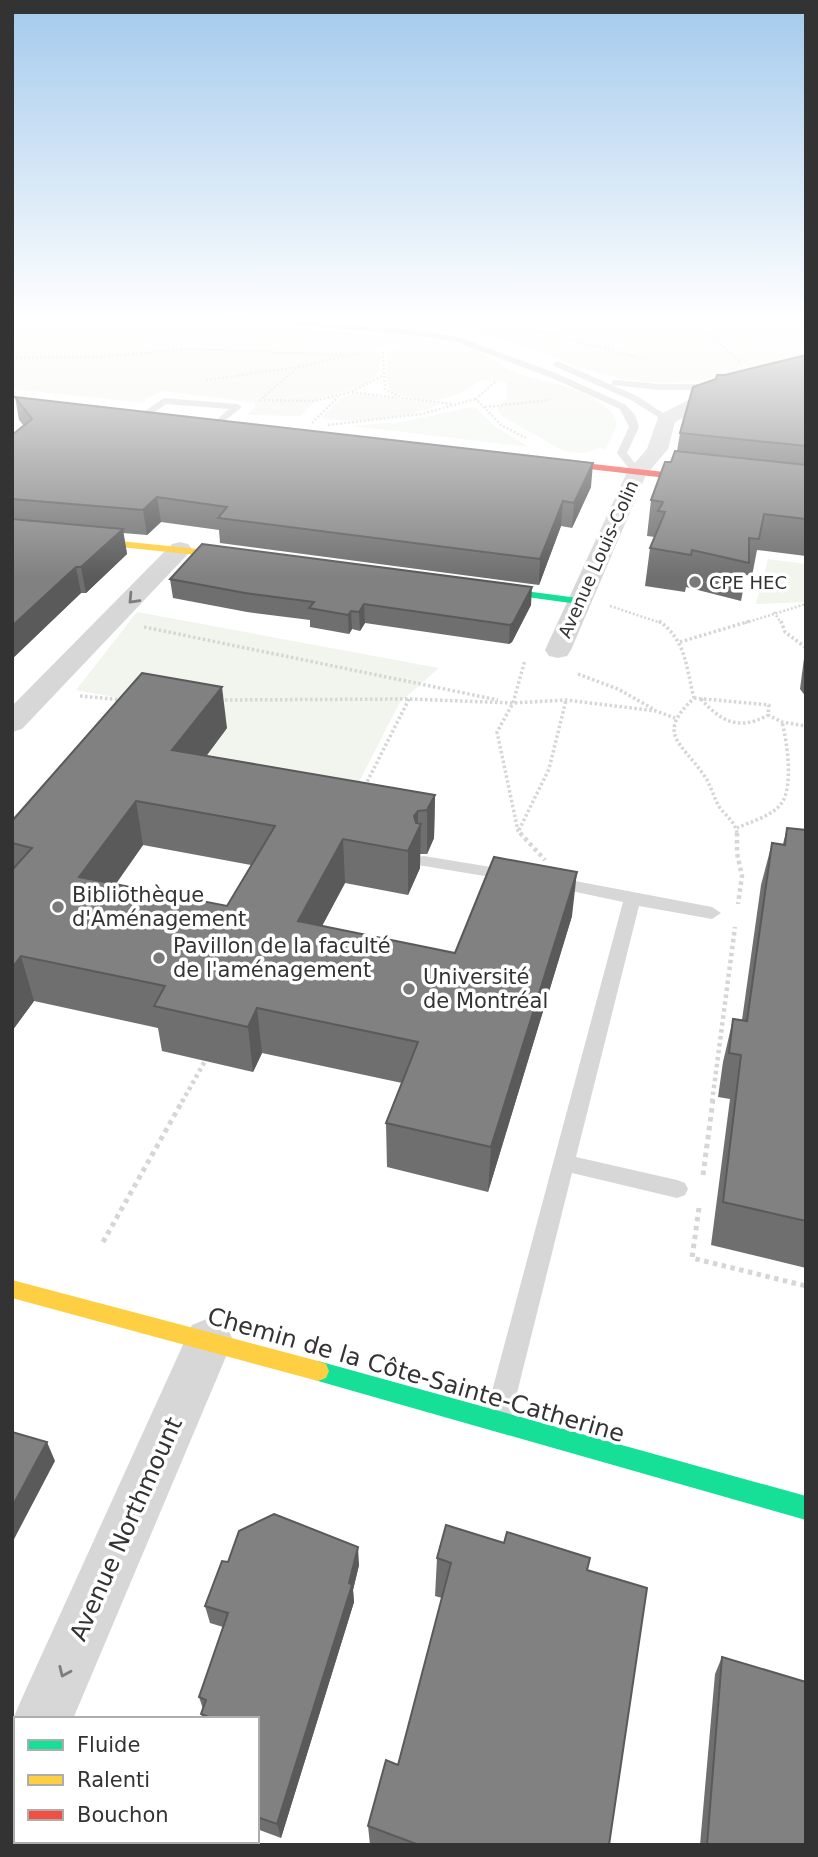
<svg xmlns="http://www.w3.org/2000/svg" width="818" height="1857" viewBox="0 0 818 1857" font-family="'DejaVu Sans',sans-serif">
	<style>
		.green { fill: #f1f5ed }
		.lines { fill: none; stroke-linecap: round; stroke-linejoin: round }
		.path-far3 { stroke: #d6d6d6; stroke-width: 2.5; stroke-dasharray: 2 2; stroke-linecap: butt }
		.path-far2 { stroke: #d6d6d6; stroke-width: 3.5; stroke-dasharray: 2.5 2.5; stroke-linecap: butt }
		.path-far1 { stroke: #d6d6d6; stroke-width: 4.5; stroke-dasharray: 3.5 3.5; stroke-linecap: butt }
		.path { stroke: #d6d6d6; stroke-width: 5; stroke-dasharray: 4.5 4.5; stroke-linecap: butt }
		.lane { fill: #d7d7d7; fill-rule: evenodd }
		.street { fill: #d7d7d7; fill-rule: evenodd }
		.fast { fill: #16e098; fill-rule: evenodd }
		.slow { fill: #ffcf43; fill-rule: evenodd }
		.jam { fill: #f24e42; fill-rule: evenodd }
		.wall { fill: #6f6f6f; fill-rule: evenodd }
		.shaded-wall { fill: #5a5a5a }
		.building { fill: #818181; stroke: #5a5a5a; stroke-width: 2; fill-rule: evenodd }
		.oneway { stroke: #7d7d7d }
		.poi-dot { fill: #7a7a7a; stroke: #fff; stroke-width: 2.5 }
		.labels { text-anchor: middle; dominant-baseline: central; stroke-width: 7; stroke-linejoin: round; paint-order: stroke }
		.far-street-label { font-size: 18px; fill: #333; stroke: #fff }
		.far-poi-label { font-size: 18px; fill: #333; stroke: #fff; text-anchor: start }
		.poi-label { font-size: 21px; fill: #333; stroke: #fff; text-anchor: start }
		.near-street-label { font-size: 24px; fill: #333; stroke: #fff }
	</style>
	<rect width="100%" height="100%" fill="#fff"/>
	<!-- green -->
	<g class="green">
		<path d="M12 318H182L439 340C453 343 469 346 481 352 491 357 499 365 509 370 537 382 612 390 617 425L606 449 599 448 584 453 564 451 502 416 497 409 507 398 506 382 481 380C450 403 428 405 391 392L386 380 387 352 407 345 384 341 387 346 373 350 380 356C385 388 342 391 322 397 314 400 307 410 301 416L246 415 255 407V403L164 391 146 399 143 403 12 389Z"/>
		<path d="M374 318H806V358C750 371 695 387 638 381 599 378 567 361 531 349 480 332 428 322 374 318Z"/>
		<path d="M355 394 364 395 440 404C414 417 349 425 321 418L341 398Z"/>
		<path d="M471 407 476 408 495 427 529 447 352 426 402 422Z"/>
		<path d="M768 559 806 564V602L756 604Z"/>
		<path d="M137 612 439 668 400 702 339 821 179 793 226 728 136 701 76 690Z"/>
	</g>
	<g class="lines">
		<!-- path-far3 -->
		<g class="path-far3">
			<path d="M488 318 647 360"/>
			<path d="M557 318 634 326 806 321"/>
			<path d="M594 321 642 318"/>
			<path d="M689 327 719 342 741 363"/>
			<path d="M383 352 385 389 402 398 453 404"/>
			<path d="M12 358 95 357 188 349 345 355"/>
			<path d="M382 376 351 392 397 398"/>
			<path d="M206 380 297 367"/>
			<path d="M495 382 476 399 501 425 526 438"/>
			<path d="M264 400 314 401 351 392"/>
			<path d="M259 401 298 367 361 353"/>
			<path d="M485 407 550 400"/>
			<path d="M312 423 338 397"/>
			<path d="M328 425 421 414 476 399"/>
			<path d="M610 606 661 623"/>
			<path d="M774 612 781 623"/>
			<path d="M745 623 806 604"/>
		</g>
		<!-- path-far2 -->
		<g class="path-far2">
			<path d="M659 621C686 640 686 667 694 698 656 734 680 741 703 774 711 784 713 797 720 808 727 817 737 824 737 835"/>
			<path d="M781 621 785 632 805 647"/>
			<path d="M144 627 498 700"/>
			<path d="M680 642 750 621"/>
			<path d="M578 674 618 689 655 710"/>
			<path d="M80 696 124 700"/>
			<path d="M694 698 769 705 768 715 782 722 806 726"/>
			<path d="M701 699C721 722 740 731 768 715"/>
			<path d="M220 700 409 699 513 703 566 700 656 711 675 718"/>
			<path d="M365 786 409 699"/>
			<path d="M737 828C750 822 772 816 781 804 794 787 787 741 782 722"/>
			<path d="M519 830 549 769 566 700"/>
			<path d="M522 835 518 831 497 732 513 703 525 660"/>
		</g>
		<!-- path-far1 -->
		<g class="path-far1">
			<path d="M520 833 545 860"/>
			<path d="M737 833V853L742 876 738 904"/>
			<path d="M182 1102 205 1061"/>
			<path d="M712 1102 735 927"/>
		</g>
		<!-- path -->
		<g class="path">
			<path d="M703 1175 713 1100"/>
			<path d="M699 1208 692 1258 806 1286"/>
			<path d="M103 1242 183 1100"/>
		</g>
		<!-- lane -->
		<g class="lane">
			<path d="M222 318H251L416 330 461 338 558 374 626 405 635 415 639 427 627 453 642 472 633 474 617 453 629 427 620 409 552 378 456 342 416 336Z"/>
			<path d="M557 361 612 385V381L615 380 659 384H716L721 387 716 390H659L612 385 637 396 669 417 671 419 666 422 631 400 554 366 553 364Z"/>
			<path d="M164 398 237 404 242 407 218 426 213 423 229 409 166 404 148 417H142V413Z"/>
			<path d="M424 856 509 870 517 875 509 880 418 865 416 861 418 857Z"/>
			<path d="M554 877 712 907 721 913 712 919 639 906 576 1157 677 1180 685 1183 688 1189 685 1195 677 1198 572 1173 511 1417 507 1425 498 1429 489 1425 485 1417 623 902 548 886 546 882 548 878Z"/>
		</g>
		<!-- street -->
		<g class="street">
			<path d="M806 365V376L723 397 675 422 668 449 646 475 571 650 567 656 558 658 549 656 545 650 627 472 647 449 659 415 710 389Z"/>
			<path d="M180 542 188 544 192 549 188 554 22 729 12 732V706L172 544Z"/>
			<path d="M209 1318 226 1325 233 1340 73 1719H16V1725L13 1719 22 1698 192 1325Z"/>
			<path d="M16 1751V1819L12 1821V1753Z"/>
		</g>
		<!-- fast -->
		<g class="fast">
			<path d="M480 585 578 598 584 601 578 604 476 590 474 588Z"/>
			<path d="M318 1361 806 1496V1520L318 1381 310 1378 307 1371 310 1364Z"/>
		</g>
		<!-- slow -->
		<g class="slow">
			<path d="M12 530 247 554 252 557 247 560 12 536Z"/>
			<path d="M12 1280 318 1361 326 1364 329 1371 326 1378 318 1381 12 1298Z"/>
		</g>
		<!-- jam -->
		<path class="jam" d="M540 458 806 488V494L537 463 535 461Z"/>
	</g>
	<!-- wall -->
	<g class="wall">
		<path d="M806 355V556L757 550 752 576 746 575 741 601 686 587 685 592 645 586 650 548 655 537 647 536 651 500 677 451 680 433 725 375Z"/>
		<path d="M15 397 591 487 572 528 561 526 539 585 220 543 219 530 161 522 147 535 123 533 127 554 86 593H81L12 659V435L24 426 19 420Z"/>
		<path d="M170 579 531 605 512 642 509 644 365 623 360 631 352 629 349 634 310 627V620L247 612 173 598Z"/>
		<path d="M806 643V697L800 689Z"/>
		<path d="M227 728 206 756 435 795 434 838 427 854H420V868L408 895 345 883 322 926 455 953 572 916 488 1192 387 1167 386 1123 402 1083 262 1053 253 1072 162 1051 158 1028 34 1001 12 1031V821ZM143 845 251 865 227 906 116 884Z"/>
		<path d="M787 828 806 830V1268L711 1245 730 1099 718 1097 723 1062 733 1019 742 1020 761 885 772 843 783 844Z"/>
		<path d="M437 1558 587 1570 609 1845H370L368 1826 398 1765 442 1598 435 1596Z"/>
		<path d="M228 1562 359 1565 353 1590 354 1602 281 1838 257 1829V1719H203L201 1714 203 1709 199 1697 223 1627 210 1623 205 1606Z"/>
		<path d="M722 1657 806 1845H700L715 1674Z"/>
	</g>
	<!-- shaded-wall -->
	<g class="shaded-wall">
		<path d="M593 463 591 487 572 528 574 503Z"/>
		<path d="M157 497 161 522 147 535 143 510Z"/>
		<path d="M563 501 561 526 539 585 540 559Z"/>
		<path d="M123 529 127 554 86 593 81 567Z"/>
		<path d="M76 567 81 593 12 659V626Z"/>
		<path d="M532 587 531 605 512 642 509 644 510 625Z"/>
		<path d="M364 604 365 623 360 631 359 612Z"/>
		<path d="M351 611 352 629 349 634 348 615Z"/>
		<path d="M222 687 227 728 179 793 172 750Z"/>
		<path d="M435 795 434 838 427 854V810Z"/>
		<path d="M136 801 143 845 89 921 79 877Z"/>
		<path d="M418 811V830L421 824 420 868 408 895V851L414 816Z"/>
		<path d="M343 839 345 883 301 965 298 921Z"/>
		<path d="M577 872 572 916 488 1192 491 1147Z"/>
		<path d="M21 956 34 1001 12 1031V968Z"/>
		<path d="M257 1008 262 1053 253 1072 248 1027Z"/>
		<path d="M47 1442 55 1461 12 1543V1507Z"/>
		<path d="M358 1547 359 1565 353 1590 354 1602 281 1838 277 1824Z"/>
	</g>
	<!-- building -->
	<g class="building">
		<path d="M806 355V446L680 433 693 387 716 379 717 375H725Z"/>
		<path d="M15 397 593 463 574 503 563 501 540 559 218 518 227 507 157 497 143 510 12 499V435L32 419Z"/>
		<path d="M675 451 806 465V519L764 514 759 539 749 538V563L692 550 691 555 650 548 665 512 658 511 663 502 651 500 665 462H671Z"/>
		<path d="M12 519 123 529 81 567H76L12 626Z"/>
		<path d="M202 544 532 587 513 623 510 625 364 604 359 612 351 611 348 615 309 608 314 602 245 593 170 579Z"/>
		<path d="M142 673 222 687 172 750 435 795 427 810 418 811 414 816 416 823 421 824 408 851 343 839 298 921 455 953 494 857 577 872 491 1147 386 1123 418 1042 257 1008 248 1027 154 1006 165 986 21 956 12 968V870L32 848 12 843V821ZM136 801 275 826 227 906 79 877Z"/>
		<path d="M787 828 806 830V1221L723 1202 741 1055 729 1053 733 1019 747 1021 772 843 785 845Z"/>
		<path d="M12 1432 47 1442 12 1507Z"/>
		<path d="M274 1514 358 1547 349 1583 352 1585 277 1824 257 1817V1719H214L201 1714 206 1700 199 1697 228 1613 205 1606 222 1561 228 1562 239 1531Z"/>
		<path d="M446 1525 504 1543 507 1532 590 1558 587 1570 647 1588 609 1845H419L368 1826 386 1760 398 1765 451 1563 437 1558Z"/>
		<path d="M722 1657 806 1682V1845H707Z"/>
	</g>
	<!-- one-way arrows -->
	<defs><path id="oneway-chevron" d="M-2-3.5L2.5 0L-2 3.5" fill="none" stroke-width="1.6" stroke-linecap="round" stroke-linejoin="round" transform="scale(1.75)"/></defs>
	<g class="oneway">
		<use href="#oneway-chevron" transform="translate(133 599) rotate(133)"/>
		<use href="#oneway-chevron" transform="translate(64 1672) rotate(114)"/>
	</g>
	<!-- sky -->
	<linearGradient id="sky" x2="0" y2="1"><stop stop-color="#a3caec"/><stop offset="0.55" stop-color="#fff"/><stop offset="1" stop-color="#fff" stop-opacity="0"/></linearGradient>
	<rect width="818" height="578" fill="url(#sky)"/>
	<!-- markers -->
	<g class="poi-dot">
		<circle cx="695" cy="582" r="7"/>
		<circle cx="58" cy="907" r="7"/>
		<circle cx="159" cy="958" r="7"/>
		<circle cx="409" cy="989" r="7"/>
	</g>
	<g class="labels">
		<!-- far-street labels -->
		<g class="far-street-label">
			<text transform="translate(598 559) rotate(-66)">Avenue Louis-Colin</text>
		</g>
		<!-- far-poi labels -->
		<g class="far-poi-label">
			<text x="709" y="582">CPE HEC</text>
		</g>
		<!-- poi labels -->
		<g class="poi-label">
			<text x="72" y="895">Bibliothèque<tspan x="72" dy="24">d'Aménagement</tspan></text>
			<text x="173" y="946">Pavillon de la faculté<tspan x="173" dy="24">de l'aménagement</tspan></text>
			<text x="423" y="977">Université<tspan x="423" dy="24">de Montréal</tspan></text>
		</g>
		<!-- near-street labels -->
		<g class="near-street-label">
			<text transform="translate(416 1375) rotate(16)">Chemin de la Côte-Sainte-Catherine</text>
			<text transform="translate(126 1529) rotate(-66)">Avenue Northmount</text>
		</g>
	</g>
	<!-- border -->
	<rect width="818" height="1857" fill="none" stroke="#333333" stroke-width="28"/>
	<!-- legend -->
	<rect x="14" y="1717" width="245" height="126" fill="#ffffff" stroke="#adadad" stroke-width="2"/>
	<rect x="28" y="1740" width="35" height="10" fill="#16e098" stroke="#adadad" stroke-width="2"/>
	<text x="77" y="1752" font-size="21" fill="#333333">Fluide</text>
	<rect x="28" y="1775" width="35" height="10" fill="#ffcf43" stroke="#adadad" stroke-width="2"/>
	<text x="77" y="1787" font-size="21" fill="#333333">Ralenti</text>
	<rect x="28" y="1810" width="35" height="10" fill="#f24e42" stroke="#adadad" stroke-width="2"/>
	<text x="77" y="1822" font-size="21" fill="#333333">Bouchon</text>
</svg>
